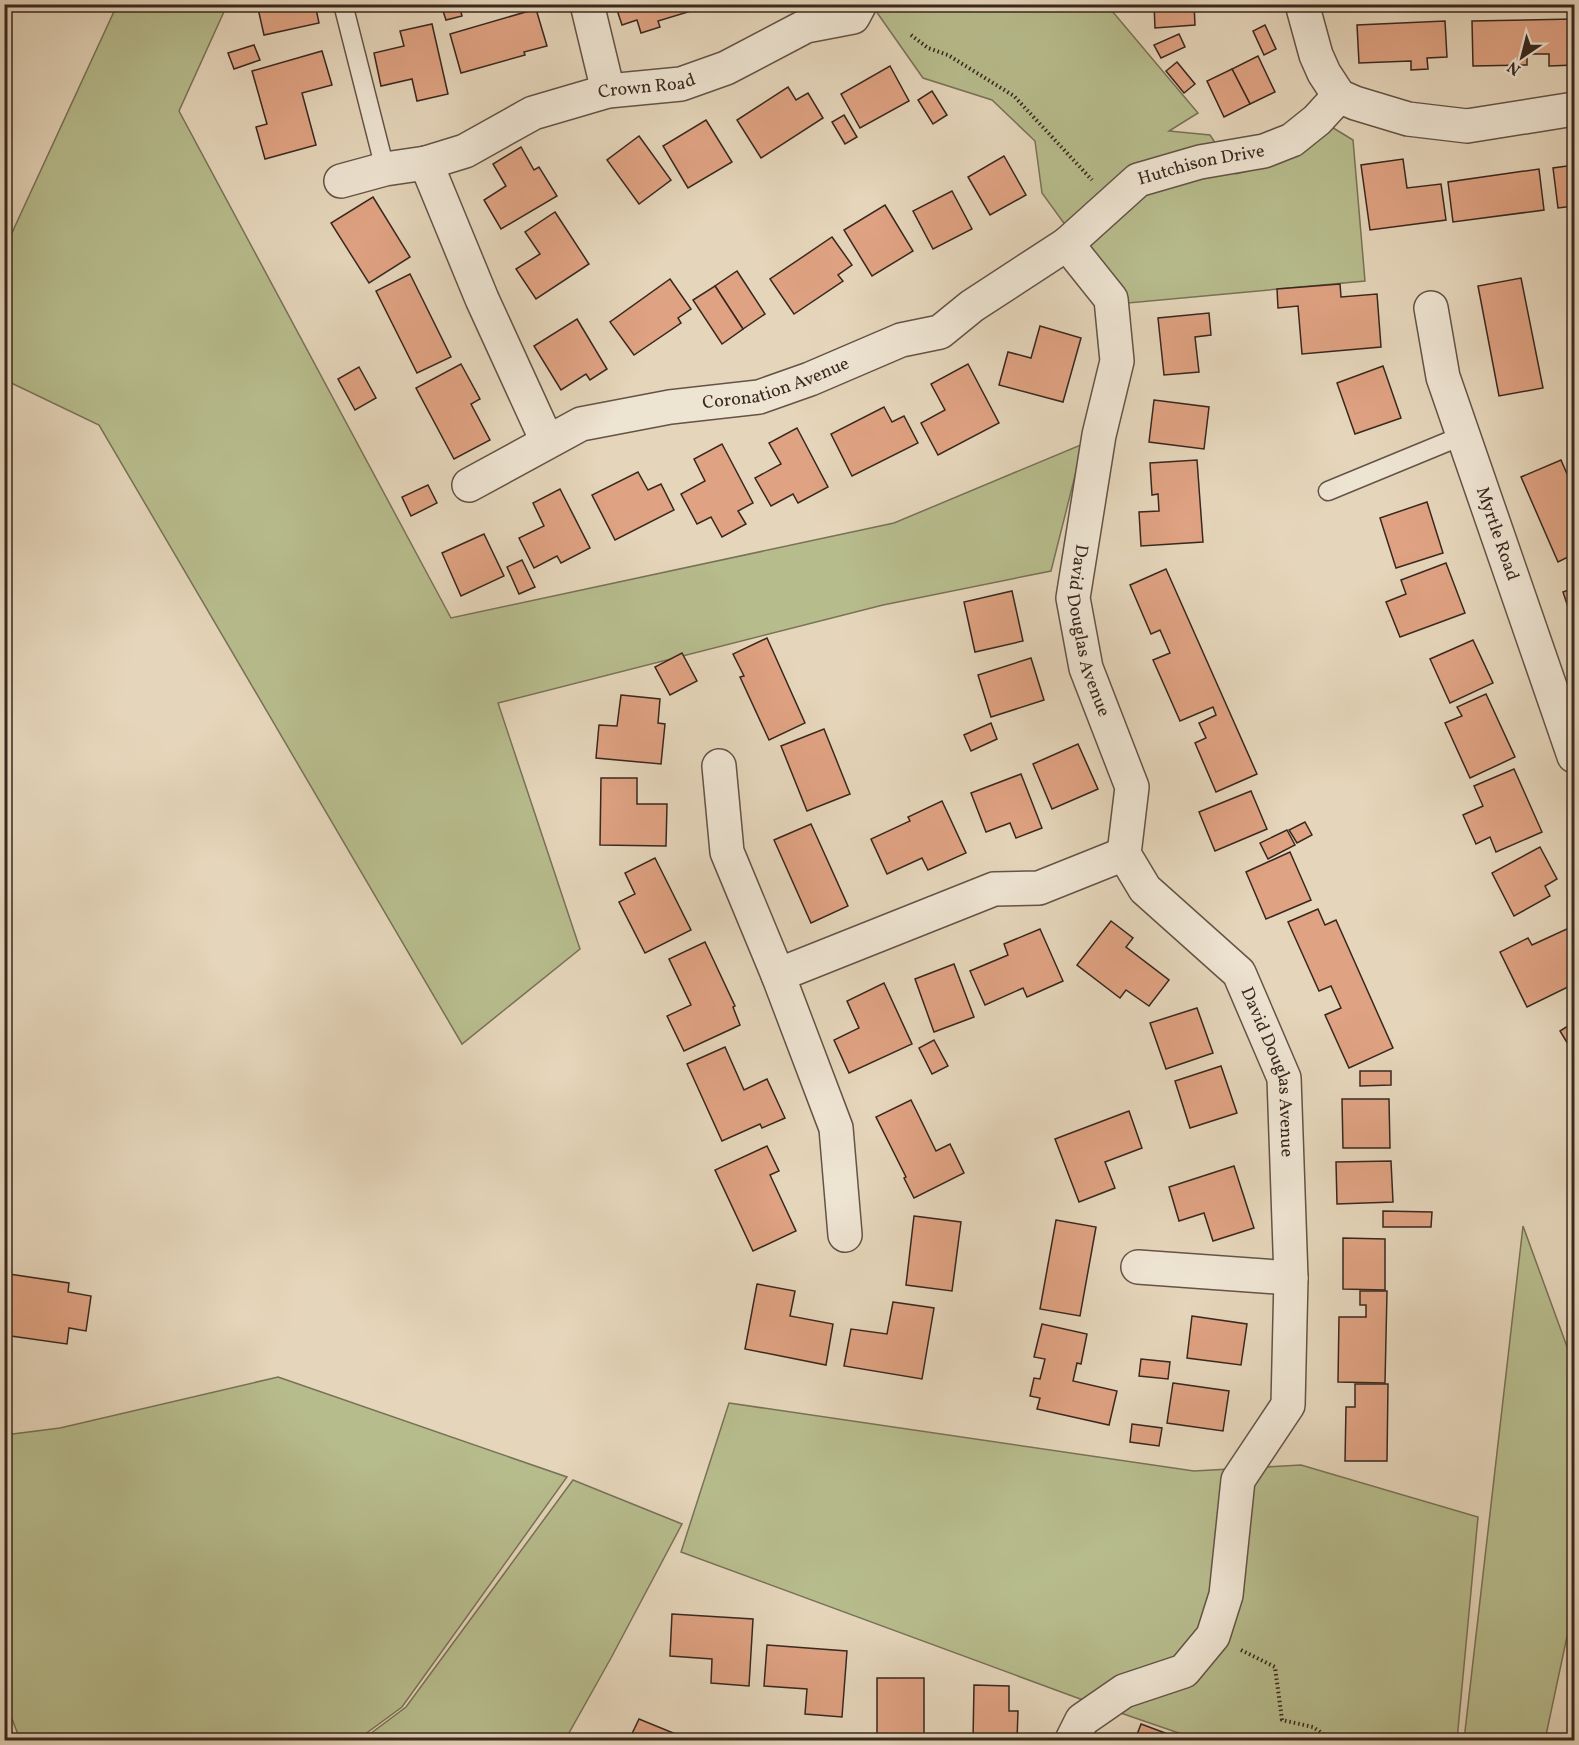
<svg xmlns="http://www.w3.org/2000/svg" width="1579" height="1745" viewBox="0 0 1579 1745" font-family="Vollkorn,serif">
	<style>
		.green { fill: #b7bc8d; stroke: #787256; stroke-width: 1.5 }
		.building { fill: #dfa282; stroke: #39281f; stroke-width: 1.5 }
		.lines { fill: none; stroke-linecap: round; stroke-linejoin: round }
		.lane-casing { stroke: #645346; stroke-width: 21 }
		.street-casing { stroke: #645346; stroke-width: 36 }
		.path { stroke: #39281f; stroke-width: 4; stroke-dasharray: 1.5 3; stroke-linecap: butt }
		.lane { stroke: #eee4d2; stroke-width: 18 }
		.street { stroke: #eee4d2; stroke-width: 33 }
		.labels { text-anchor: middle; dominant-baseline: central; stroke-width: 4.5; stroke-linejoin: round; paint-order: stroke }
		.street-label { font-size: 18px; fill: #39281f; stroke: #eee4d2 }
	</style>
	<rect width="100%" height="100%" fill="#e5d5ba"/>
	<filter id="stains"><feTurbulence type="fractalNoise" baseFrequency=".00333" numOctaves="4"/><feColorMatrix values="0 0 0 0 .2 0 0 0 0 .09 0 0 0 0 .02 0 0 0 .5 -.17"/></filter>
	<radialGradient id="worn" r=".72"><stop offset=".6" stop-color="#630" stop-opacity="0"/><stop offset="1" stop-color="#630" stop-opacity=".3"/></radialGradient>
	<!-- green -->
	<g class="green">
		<path d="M871 4 1107 5 1198 113 1169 131 1210 135 1236 174 1280 163 1330 126 1353 140 1365 281 1128 303 1082 248 1042 193 1035 141 992 100 923 78Z"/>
		<path d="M117 5H227L179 111 451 618 894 523 1083 444 1051 571 883 605 498 703 580 949 462 1044 99 425 5 380V248Z"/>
		<path d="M1523 1226 1574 1366V1619L1569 1627 1545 1740H1464Z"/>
		<path d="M278 1377 567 1477 402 1707 357 1740H20L5 1700V1435L60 1428Z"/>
		<path d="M729 1403 1194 1471 1301 1465 1478 1517 1457 1740H1199L1083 1700 681 1552Z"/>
		<path d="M573 1480 682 1524 611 1658 565 1740H362L406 1707Z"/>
	</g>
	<!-- building -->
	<g class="building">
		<path d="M257 4H315L319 23 264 35Z"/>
		<path d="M455 4H459L462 16 446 20 442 8Z"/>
		<path d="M615 4H711V5L658 21 660 27 641 33 637 20 622 25Z"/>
		<path d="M1154 4H1194L1195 25 1155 28Z"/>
		<path d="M536 9 547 46 524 52 525 55 461 73 450 34Z"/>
		<path d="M1574 19V65L1549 66V54H1527V65L1473 66 1472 21Z"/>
		<path d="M1445 21 1447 57 1427 58 1428 69 1411 70V61L1359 63 1357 25Z"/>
		<path d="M432 24 448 94 417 101 412 79 381 86 374 53 404 46 400 31Z"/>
		<path d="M1265 25 1276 49 1264 55 1253 31Z"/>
		<path d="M1179 34 1185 47 1161 58 1154 45Z"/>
		<path d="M254 45 260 60 234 69 228 53Z"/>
		<path d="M322 51 332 85 302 93 316 145 265 159 256 127 267 124 252 71Z"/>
		<path d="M1258 56 1275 92 1250 104 1232 69Z"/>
		<path d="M1177 62 1195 84 1184 93 1166 71Z"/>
		<path d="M890 66 909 101 860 128 841 94Z"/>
		<path d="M1232 69 1250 104 1224 117 1207 81Z"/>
		<path d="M788 87 796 100 808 93 823 118 761 158 737 120Z"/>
		<path d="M932 91 947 115 933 124 918 100Z"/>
		<path d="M844 115 857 137 845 144 832 122Z"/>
		<path d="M706 120 732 162 688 188 663 146Z"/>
		<path d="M639 136 671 180 639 204 607 160Z"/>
		<path d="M521 147 534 170 539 167 557 196 501 229 484 200 506 186 493 164Z"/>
		<path d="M1004 156 1026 195 990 215 968 177Z"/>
		<path d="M1403 159 1407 188 1441 184 1446 220 1370 230 1361 165Z"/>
		<path d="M1574 165V206L1558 208 1553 168Z"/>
		<path d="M1539 169 1544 210 1453 222 1448 182Z"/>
		<path d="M952 191 972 229 933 249 913 211Z"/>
		<path d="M373 197 410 257 369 283 331 223Z"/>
		<path d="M885 205 913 251 872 276 844 230Z"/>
		<path d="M555 212 589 264 536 299 516 269 540 254 525 232Z"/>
		<path d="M832 237 852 265 838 275 843 281 794 314 770 279Z"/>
		<path d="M737 271 765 314 743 329 715 286Z"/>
		<path d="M410 274 451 357 417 373 376 291Z"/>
		<path d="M1521 278 1543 388 1499 396 1478 286Z"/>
		<path d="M670 279 691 309 678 318 681 323 634 355 610 322Z"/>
		<path d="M1340 284 1341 297 1377 294 1381 347 1302 354 1298 306 1278 308 1277 289Z"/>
		<path d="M715 286 743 329 722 344 693 300Z"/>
		<path d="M1209 313 1211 335 1195 337 1199 372 1164 375 1158 318Z"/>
		<path d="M577 319 607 369 590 380 586 374 561 390 534 346Z"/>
		<path d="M1040 326 1081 338 1063 402 999 385 1008 352 1031 358Z"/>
		<path d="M461 364 480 399 471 404 490 440 454 459 416 388Z"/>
		<path d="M968 364 999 423 938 455 921 423 945 410 931 384Z"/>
		<path d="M1383 366 1401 418 1355 434 1337 383Z"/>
		<path d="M359 367 376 398 355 410 338 379Z"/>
		<path d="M1154 400 1209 407 1204 449 1149 442Z"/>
		<path d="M884 407 892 422 904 416 918 443 852 476 831 434Z"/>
		<path d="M797 428 828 487 798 503 793 494 771 506 755 478 781 464 769 443Z"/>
		<path d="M722 444 753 503 738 511 746 524 722 537 711 517 697 524 681 494 705 481 694 459Z"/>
		<path d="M1197 460 1203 542 1141 546 1139 512 1159 511 1158 494 1152 495 1150 463Z"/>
		<path d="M1561 460 1574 490V554L1558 562 1521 477Z"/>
		<path d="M638 472 648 490 661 484 674 510 615 540 592 495Z"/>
		<path d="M428 485 437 503 411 516 402 497Z"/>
		<path d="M560 489 590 548 561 563 557 556 534 568 519 538 544 526 533 503Z"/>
		<path d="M1427 502 1443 553 1396 568 1380 518Z"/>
		<path d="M484 534 504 576 461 596 442 553Z"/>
		<path d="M522 560 535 587 519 594 507 567Z"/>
		<path d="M1446 563 1465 613 1400 637 1386 602 1406 594 1401 580Z"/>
		<path d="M1166 569 1257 774 1216 792 1195 743 1206 738 1199 723 1216 715 1213 707 1180 721 1153 660 1170 653 1160 630 1151 634 1130 585Z"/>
		<path d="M1574 588V625L1563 592Z"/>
		<path d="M1012 591 1023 641 975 652 964 602Z"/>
		<path d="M767 638 805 723 769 740 740 677 744 676 733 654Z"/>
		<path d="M1473 640 1493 683 1450 703 1430 659Z"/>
		<path d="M682 653 697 681 670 695 655 667Z"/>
		<path d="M1031 658 1044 700 991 717 978 675Z"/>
		<path d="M1486 694 1515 757 1470 778 1445 723 1462 716 1457 707Z"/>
		<path d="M621 695 660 699 658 723 665 724 661 764 596 758 599 725 617 726Z"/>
		<path d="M991 723 997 739 971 751 964 735Z"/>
		<path d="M824 729 850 794 807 811 781 746Z"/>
		<path d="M1078 744 1098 789 1052 809 1033 764Z"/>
		<path d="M1514 769 1542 832 1496 852 1490 837 1476 844 1463 815 1483 806 1474 786Z"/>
		<path d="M1021 774 1042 828 1016 838 1010 823 986 832 971 793Z"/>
		<path d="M601 778H637V804H667L666 846 600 845Z"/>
		<path d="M1251 791 1267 829 1215 851 1199 812Z"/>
		<path d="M942 801 966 853 928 870 922 858 887 874 871 839 910 821 908 817Z"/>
		<path d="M1305 822 1312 835 1297 843 1289 830Z"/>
		<path d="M811 824 848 906 811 923 774 840Z"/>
		<path d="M1287 830 1295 845 1268 859 1260 843Z"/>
		<path d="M1540 847 1557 879 1545 886 1550 896 1514 916 1492 873Z"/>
		<path d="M1290 852 1311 900 1266 919 1246 872Z"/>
		<path d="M655 858 691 930 645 953 619 902 635 894 625 873Z"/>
		<path d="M1318 909 1325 925 1336 920 1393 1048 1349 1068 1325 1015 1341 1008 1331 986 1319 991 1288 922Z"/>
		<path d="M1111 921 1133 938 1126 947 1169 980 1149 1006 1126 990 1120 998 1077 965Z"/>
		<path d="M1569 928 1574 938V984L1527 1007 1500 952 1528 938 1532 945Z"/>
		<path d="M1040 929 1063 981 1027 997 1023 988 985 1005 970 971 1008 955 1004 944Z"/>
		<path d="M705 942 735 1006 733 1007 740 1025 684 1051 667 1016 691 1005 669 959Z"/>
		<path d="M954 964 974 1017 934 1032 915 979Z"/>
		<path d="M884 983 912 1044 849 1073 834 1040 859 1028 847 1001Z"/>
		<path d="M1197 1008 1213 1053 1166 1069 1150 1023Z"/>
		<path d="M1574 1022V1054L1560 1031Z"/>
		<path d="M934 1040 948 1066 932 1074 919 1048Z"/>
		<path d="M725 1047 744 1090 767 1079 785 1118 762 1128 760 1124 722 1141 687 1064Z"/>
		<path d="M1221 1066 1237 1113 1190 1128 1175 1081Z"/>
		<path d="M1360 1071H1391V1085L1360 1086Z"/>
		<path d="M1342 1099H1389L1390 1148H1343Z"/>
		<path d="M911 1100 936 1151 950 1144 964 1173 914 1198 904 1178 906 1177 876 1117Z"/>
		<path d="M1129 1111 1142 1148 1105 1162 1115 1188 1079 1202 1055 1139Z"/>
		<path d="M767 1146 779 1171 770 1175 796 1231 753 1251 715 1170Z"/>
		<path d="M1391 1161 1393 1202 1337 1204 1336 1162Z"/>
		<path d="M1234 1166 1254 1228 1213 1241 1204 1213 1179 1221 1169 1187Z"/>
		<path d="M1383 1211 1432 1212 1431 1227H1383Z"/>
		<path d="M914 1216 961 1222 952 1291 906 1285Z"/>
		<path d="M1056 1220 1096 1227 1080 1316 1040 1309Z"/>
		<path d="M1343 1238 1385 1239V1290L1343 1289Z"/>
		<path d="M9 1274 69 1283 68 1292 91 1296 86 1331 69 1328 67 1344 4 1335V1290H7Z"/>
		<path d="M757 1284 795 1291 790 1316 833 1324 826 1365 745 1349Z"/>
		<path d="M1360 1291H1387L1385 1383 1338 1382 1339 1317H1366V1305H1360Z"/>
		<path d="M893 1302 934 1308 922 1379 844 1366 851 1329 887 1334Z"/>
		<path d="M1192 1316 1247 1324 1241 1365 1187 1358Z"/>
		<path d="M1042 1324 1087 1334 1081 1364 1077 1363 1073 1381 1117 1391 1109 1425 1037 1409 1040 1398 1030 1396 1034 1378 1040 1379 1045 1359 1034 1357Z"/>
		<path d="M1141 1359 1170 1362 1168 1379 1139 1376Z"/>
		<path d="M1173 1383 1229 1391 1223 1431 1167 1423Z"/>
		<path d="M1355 1384H1388L1387 1461H1345L1346 1407H1355Z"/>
		<path d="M1132 1424 1162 1428 1159 1446 1130 1442Z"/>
		<path d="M672 1614 753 1619 749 1686 711 1683 712 1659 670 1656Z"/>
		<path d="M767 1645 847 1651 842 1717 805 1714 807 1689 764 1686Z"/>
		<rect x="877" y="1678" width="47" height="56"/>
		<path d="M974 1685 1009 1686V1711H1018L1017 1740H973Z"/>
		<path d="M639 1719 678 1735 676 1740H629Z"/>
		<path d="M1141 1724 1184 1740H1135Z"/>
	</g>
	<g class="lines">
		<defs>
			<g id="lane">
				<path d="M343 4 385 169"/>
				<path d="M1328 491 1464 435"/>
			</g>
			<g id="street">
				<path d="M587 4 608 91"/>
				<path d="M1302 4 1316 55 1324 73 1339 96 1355 103 1408 119 1467 126 1574 109"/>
				<path id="s1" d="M426 163 465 151 533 113 608 91 681 84 726 68 806 26 853 17 860 4"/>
				<path d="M341 181 385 169 426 163 482 299 547 441"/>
				<path id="s2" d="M1067 244 1111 299 1117 361 1099 435 1073 598 1086 668 1132 787 1124 854 1145 889 1239 973 1284 1078 1291 1278 1288 1405 1238 1480 1226 1595 1213 1636 1184 1671 1124 1691 1082 1720 1072 1740"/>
				<path id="s3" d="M1431 308 1443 377 1574 756"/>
				<path id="s4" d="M469 485 581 424 670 407 759 397 810 379 901 340 940 332 972 306 1067 244 1138 180 1200 162 1264 151 1292 140 1317 120 1339 96"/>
				<path d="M719 766 727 852 778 975 836 1128 845 1235"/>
				<path d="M778 975 994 889 1039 888 1124 854"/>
				<path d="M1138 1267 1291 1278"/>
			</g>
		</defs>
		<!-- lane casing -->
		<use href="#lane" class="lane-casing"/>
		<!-- street casing -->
		<use href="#street" class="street-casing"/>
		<!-- path -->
		<g class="path">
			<path d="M911 35 928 48 948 55 1014 96 1092 180"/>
			<path d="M1241 1650 1275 1667 1282 1720 1313 1727 1332 1740"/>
		</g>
		<!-- lane -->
		<use href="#lane" class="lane"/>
		<!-- street -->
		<use href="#street" class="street"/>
	</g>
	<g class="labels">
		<!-- street labels -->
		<g class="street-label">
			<text stroke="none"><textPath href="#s1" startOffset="236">Crown Road</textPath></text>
			<text stroke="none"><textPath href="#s4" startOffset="816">Hutchison Drive</textPath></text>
			<text stroke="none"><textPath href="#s4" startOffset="327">Coronation Avenue</textPath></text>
			<text stroke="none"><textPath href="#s3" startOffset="236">Myrtle Road</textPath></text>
			<text stroke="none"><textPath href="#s2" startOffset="408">David Douglas Avenue</textPath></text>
			<text stroke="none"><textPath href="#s2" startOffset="912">David Douglas Avenue</textPath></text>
		</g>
	</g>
	<!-- margin -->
	<rect width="1579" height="1745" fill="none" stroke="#e5d5ba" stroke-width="24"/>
	<rect x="6" y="6" width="1567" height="1733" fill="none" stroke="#39281f" stroke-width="3"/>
	<rect x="12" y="12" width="1555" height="1721" fill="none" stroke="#39281f" stroke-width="1.5"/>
	<!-- north arrow -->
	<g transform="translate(1522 57) rotate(215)" stroke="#eee4d2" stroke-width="4.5" paint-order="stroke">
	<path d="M0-4.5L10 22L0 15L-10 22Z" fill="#39281f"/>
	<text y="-9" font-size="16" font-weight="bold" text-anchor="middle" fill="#39281f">N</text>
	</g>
	<rect width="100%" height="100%" filter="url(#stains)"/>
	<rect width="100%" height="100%" fill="url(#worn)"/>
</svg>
